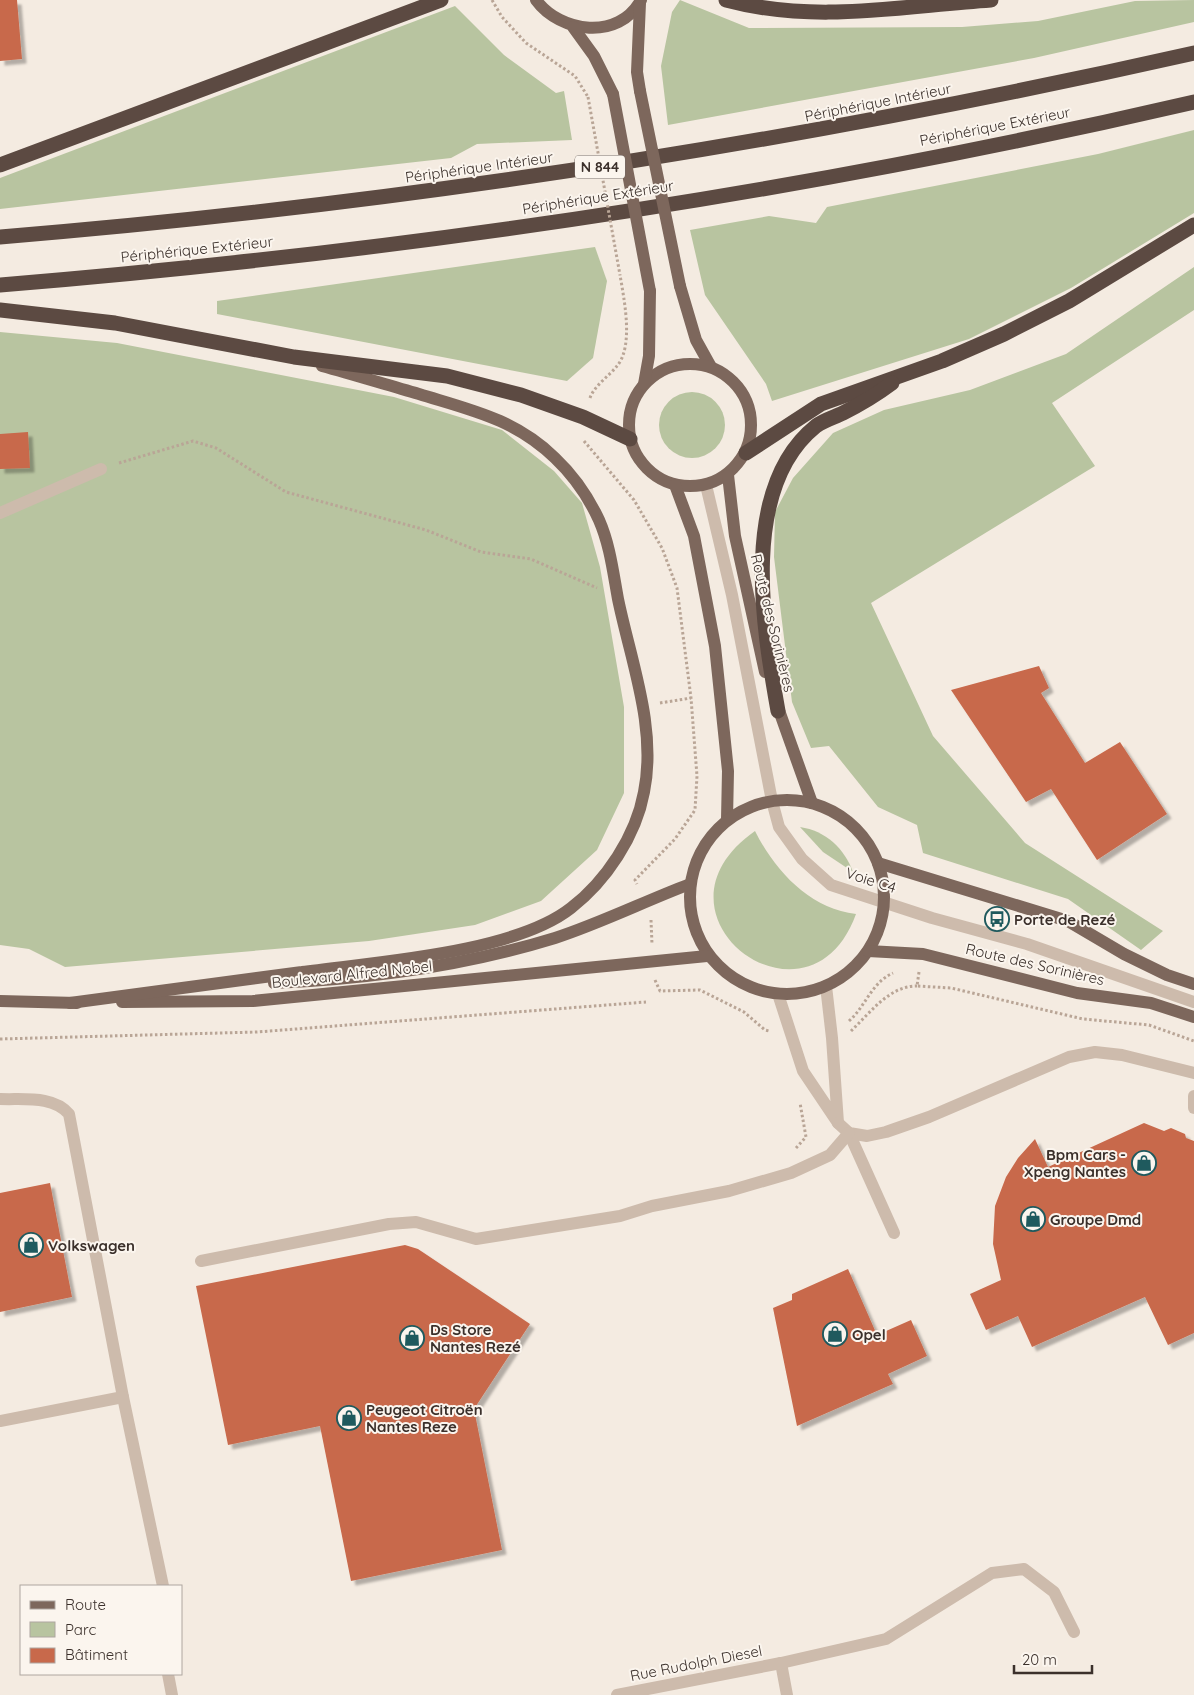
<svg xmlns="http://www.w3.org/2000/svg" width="1194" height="1695" viewBox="0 0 1194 1695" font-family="Quicksand,sans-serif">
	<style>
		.green { fill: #b8c4a0 }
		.building { fill: #c8694b; filter: url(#shadow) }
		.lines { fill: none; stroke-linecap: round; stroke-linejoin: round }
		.path { stroke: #b9a596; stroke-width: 3; stroke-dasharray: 2.5 2.5; stroke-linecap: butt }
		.minor { stroke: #cdbbac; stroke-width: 12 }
		.major { stroke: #7d675c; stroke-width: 12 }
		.highway { stroke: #5c4a42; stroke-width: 15 }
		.path-bridge { stroke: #b9a596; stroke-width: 3; stroke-dasharray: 2.5 2.5; stroke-linecap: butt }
		.major-bridge { stroke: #7d675c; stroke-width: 12 }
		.labels { text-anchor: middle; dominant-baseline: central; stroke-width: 4; stroke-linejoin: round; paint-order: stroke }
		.shield { fill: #fbf5ee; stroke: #756b66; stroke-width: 1 }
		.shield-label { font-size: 14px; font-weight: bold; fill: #3b302b }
		.street-label { font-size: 15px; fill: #3b302b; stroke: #fbf5ee }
		.poi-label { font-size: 15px; font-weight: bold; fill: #3b302b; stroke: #fbf5ee; text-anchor: start }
	</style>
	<defs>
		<filter id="shadow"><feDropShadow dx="4.5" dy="4.5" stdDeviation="1" flood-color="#0004"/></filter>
	</defs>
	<rect width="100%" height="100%" fill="#f4ebe1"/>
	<!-- green -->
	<g class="green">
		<path d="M680 0 749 28 962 27 1038 21 1135 1 1194 0V22L1034 58 668 125 661 66 672 12Z"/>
		<path d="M455 6 504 55 556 93 564 91 572 140 477 144 451 158 0 209V178Z"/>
		<path d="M1194 130V213L1071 288 969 339 772 401 766 384 705 295 690 230 769 216 816 223 827 207 1098 154Z"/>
		<path d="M595 247 607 281 593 358 567 381 217 314V301Z"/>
		<path d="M1194 267V310L1052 403 1095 466 871 603 933 736 1025 843 1163 931 1141 950 1068 899 923 853 917 825 878 807 829 746 811 748 792 702 774 557 775 512 793 478 833 433 884 410 970 390 1066 354Z"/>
		<path d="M0 332 117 343 394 397 502 430 554 471 582 503 600 567 624 707V793L597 850 541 901 475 925 369 941 65 967 29 949 0 945Z"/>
		<circle cx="692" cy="425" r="33"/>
		<path d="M800 827C826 831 844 848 853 872L823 852Z"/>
		<path d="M755 831C775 871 810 909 856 914 809 1044 635 915 755 831Z"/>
	</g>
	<!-- building -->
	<g class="building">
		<path d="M0 0H17L22 59 0 61Z"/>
		<path d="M28 432 30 468 0 469V434Z"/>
		<path d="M1039 666 1049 688 1041 693 1085 763 1120 742 1167 814 1097 860 1051 789 1026 802 951 690Z"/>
		<path d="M1144 1123 1164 1131 1171 1128 1185 1134 1186 1138 1194 1141V1333L1168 1345 1145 1297 1032 1347 1018 1316 986 1330 970 1294 1001 1280 993 1244 995 1206 1006 1177 1018 1158 1035 1139 1048 1167Z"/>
		<path d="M50 1183 72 1297 0 1312V1193Z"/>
		<path d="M405 1245 418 1249 530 1324 474 1409 502 1550 351 1581 320 1426 228 1445 196 1286Z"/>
		<path d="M848 1269 877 1335 911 1320 927 1356 888 1374 893 1384 797 1426 773 1308 792 1300V1294Z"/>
	</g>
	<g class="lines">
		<!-- path -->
		<g class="path">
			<path d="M492 0 502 17 526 43 575 76 588 97"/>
			<path d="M590 398C594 386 609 376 617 366 634 346 624 299 620 275"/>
			<path d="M584 441 634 500 662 548 677 588 691 698 697 776 695 810 675 839 635 880 637 884"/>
			<path d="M119 463 193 441 216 448 286 492 426 530 481 552 531 559 597 588"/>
			<path d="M660 703 691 698"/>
			<path d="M651 920 652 944"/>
			<path d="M919 972 917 986 951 988 1083 1019 1149 1025 1194 1041"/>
			<path d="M655 980 660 991 700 990 744 1012 765 1030 769 1031"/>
			<path d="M849 1021C866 1006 871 983 893 973"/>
			<path d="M851 1031C871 1012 889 986 917 986"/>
			<path d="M0 1039 257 1032 646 1002"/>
			<path d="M796 1148 806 1137 800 1103"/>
		</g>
		<!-- minor -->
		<g class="minor">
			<path d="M706 485 732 595 772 801 779 827 802 859 831 885 932 918 1027 944 1194 1002"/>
			<path d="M0 513 101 469"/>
			<path d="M778 994 803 1071 838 1123 832 1038 826 986"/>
			<path d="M1194 1096V1108"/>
			<path d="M0 1099C23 1100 53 1095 69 1114L123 1397 0 1421"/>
			<path d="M838 1123 849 1133 867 1136 886 1132 929 1117 1069 1057 1095 1052 1122 1055 1194 1073"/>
			<path d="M849 1133 894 1233"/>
			<path d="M201 1261 389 1224 416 1222 476 1239 620 1216 652 1206 729 1191 791 1173 830 1155 849 1133"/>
			<path d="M123 1397 163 1586"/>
			<path d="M781 1663 787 1695"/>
			<path d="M168 1674 172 1695"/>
			<path d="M617 1695 781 1663 886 1639 992 1573 1024 1569 1054 1592 1074 1632"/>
		</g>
		<!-- major -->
		<g class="major">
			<path d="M536 0C560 33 619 41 641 0"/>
			<path d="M640 3 637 72 640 91"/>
			<path d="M573 27 594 56 613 94"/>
			<path d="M680 286 696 340 711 367"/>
			<circle cx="690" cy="425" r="61"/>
			<path d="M644 384 649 356 650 291"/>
			<path d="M728 475 735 536 765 672"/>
			<path d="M675 485 694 536 715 646 728 771 727 819"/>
			<path d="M776 702 812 803"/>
			<circle cx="787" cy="897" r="97"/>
			<path d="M878 863 1068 921 1124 954 1167 975 1194 984"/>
			<path d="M868 951 923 954 1077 993 1151 1003 1194 1017"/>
			<path d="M274 983C369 979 464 966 555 938 601 923 645 901 690 884"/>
			<path d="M0 1001 77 1003"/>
			<path d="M122 1002 253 1001 707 956"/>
			<path d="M70 1003C148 992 225 982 302 972 375 962 514 953 571 908 606 881 636 836 644 792 657 728 631 662 618 599 613 572 610 545 599 520 588 496 574 476 555 458 515 419 471 410 419 394 387 385 355 375 322 366"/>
		</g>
		<!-- highway -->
		<g class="highway">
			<path d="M726 0C815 24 901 6 991 0"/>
			<path d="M0 165 441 0"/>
			<path d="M0 237C404 204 799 142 1194 53"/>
			<path d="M0 285C401 252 802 193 1194 102"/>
			<path d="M0 310 115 323 294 357 447 376 521 395 583 417 630 439"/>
			<path d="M746 453 821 404 942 361 1004 334 1069 301 1194 225"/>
			<path d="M778 711C763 627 739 488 816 426 824 420 835 417 843 413 861 404 876 395 892 383"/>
		</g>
		<!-- path-bridge -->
		<path class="path-bridge" d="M588 97 620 275"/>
		<!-- major-bridge -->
		<g class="major-bridge">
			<path d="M640 91 680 286"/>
			<path d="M613 94 650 291"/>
		</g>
	</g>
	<!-- icons -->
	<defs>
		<symbol id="bus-ring" viewBox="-11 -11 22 22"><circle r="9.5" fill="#fbf5ee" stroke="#1f5a5e" stroke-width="1.5"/><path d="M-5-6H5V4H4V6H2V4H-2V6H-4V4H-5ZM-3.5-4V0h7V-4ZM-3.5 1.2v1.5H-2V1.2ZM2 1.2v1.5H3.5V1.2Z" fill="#1f5a5e"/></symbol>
		<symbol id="shop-ring" viewBox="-11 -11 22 22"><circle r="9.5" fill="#fbf5ee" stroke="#1f5a5e" stroke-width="1.5"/><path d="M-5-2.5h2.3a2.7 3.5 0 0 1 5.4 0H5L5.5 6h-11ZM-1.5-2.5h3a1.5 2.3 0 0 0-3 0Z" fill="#1f5a5e"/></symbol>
	</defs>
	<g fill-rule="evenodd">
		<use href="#bus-ring" x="983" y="905" width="28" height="28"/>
		<use href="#shop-ring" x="1130" y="1149" width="28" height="28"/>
		<use href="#shop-ring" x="1019" y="1205" width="28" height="28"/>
		<use href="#shop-ring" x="17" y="1231" width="28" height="28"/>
		<use href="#shop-ring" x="821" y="1320" width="28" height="28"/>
		<use href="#shop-ring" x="398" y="1324" width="28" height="28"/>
		<use href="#shop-ring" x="335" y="1404" width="28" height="28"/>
	</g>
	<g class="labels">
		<!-- shield labels -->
		<rect class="shield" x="575" y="155.5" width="50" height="23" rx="4"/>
		<g class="shield-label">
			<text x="600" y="167">N 844</text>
		</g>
		<!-- street labels -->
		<g class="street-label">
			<text transform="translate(878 102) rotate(-11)">Périphérique Intérieur</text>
			<text transform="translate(995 126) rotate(-11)">Périphérique Extérieur</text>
			<text transform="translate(479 167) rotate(-8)">Périphérique Intérieur</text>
			<text transform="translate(598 197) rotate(-9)">Périphérique Extérieur</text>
			<text transform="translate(197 249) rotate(-6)">Périphérique Extérieur</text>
			<text transform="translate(773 623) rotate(76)">Route des Sorinières</text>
			<text transform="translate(871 880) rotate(18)">Voie C4</text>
			<text transform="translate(1035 964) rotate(13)">Route des Sorinières</text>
			<text transform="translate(352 974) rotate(-6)">Boulevard Alfred Nobel</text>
			<text transform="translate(696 1663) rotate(-11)">Rue Rudolph Diesel</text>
		</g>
		<!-- poi labels -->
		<g class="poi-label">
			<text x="1014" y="919">Porte de Rezé</text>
			<text x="1126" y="1154" text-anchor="end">Bpm Cars -<tspan x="1126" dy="17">Xpeng Nantes</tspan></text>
			<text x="1050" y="1219">Groupe Dmd</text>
			<text x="48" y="1245">Volkswagen</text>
			<text x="430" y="1329">Ds Store<tspan x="430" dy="17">Nantes Rezé</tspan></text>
			<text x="852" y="1334">Opel</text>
			<text x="366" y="1409">Peugeot Citroën<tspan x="366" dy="17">Nantes Reze</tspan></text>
		</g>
	</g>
	<!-- legend -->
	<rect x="20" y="1585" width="162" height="90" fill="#fbf5ee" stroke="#aea6a0"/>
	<rect x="30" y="1601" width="25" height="8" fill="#7d675c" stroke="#aea6a0"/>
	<text x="65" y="1610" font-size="15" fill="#3b302b">Route</text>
	<rect x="30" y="1622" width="25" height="15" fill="#b8c4a0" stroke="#aea6a0"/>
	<text x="65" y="1635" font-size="15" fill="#3b302b">Parc</text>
	<rect x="30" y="1648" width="25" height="15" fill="#c8694b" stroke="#aea6a0"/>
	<text x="65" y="1660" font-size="15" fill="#3b302b">Bâtiment</text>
	<!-- scale -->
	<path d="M1014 1665v8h78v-8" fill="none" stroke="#3b302b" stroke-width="2.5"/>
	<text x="1022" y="1665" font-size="15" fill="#3b302b" stroke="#fbf5ee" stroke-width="4" paint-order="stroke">20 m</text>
</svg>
